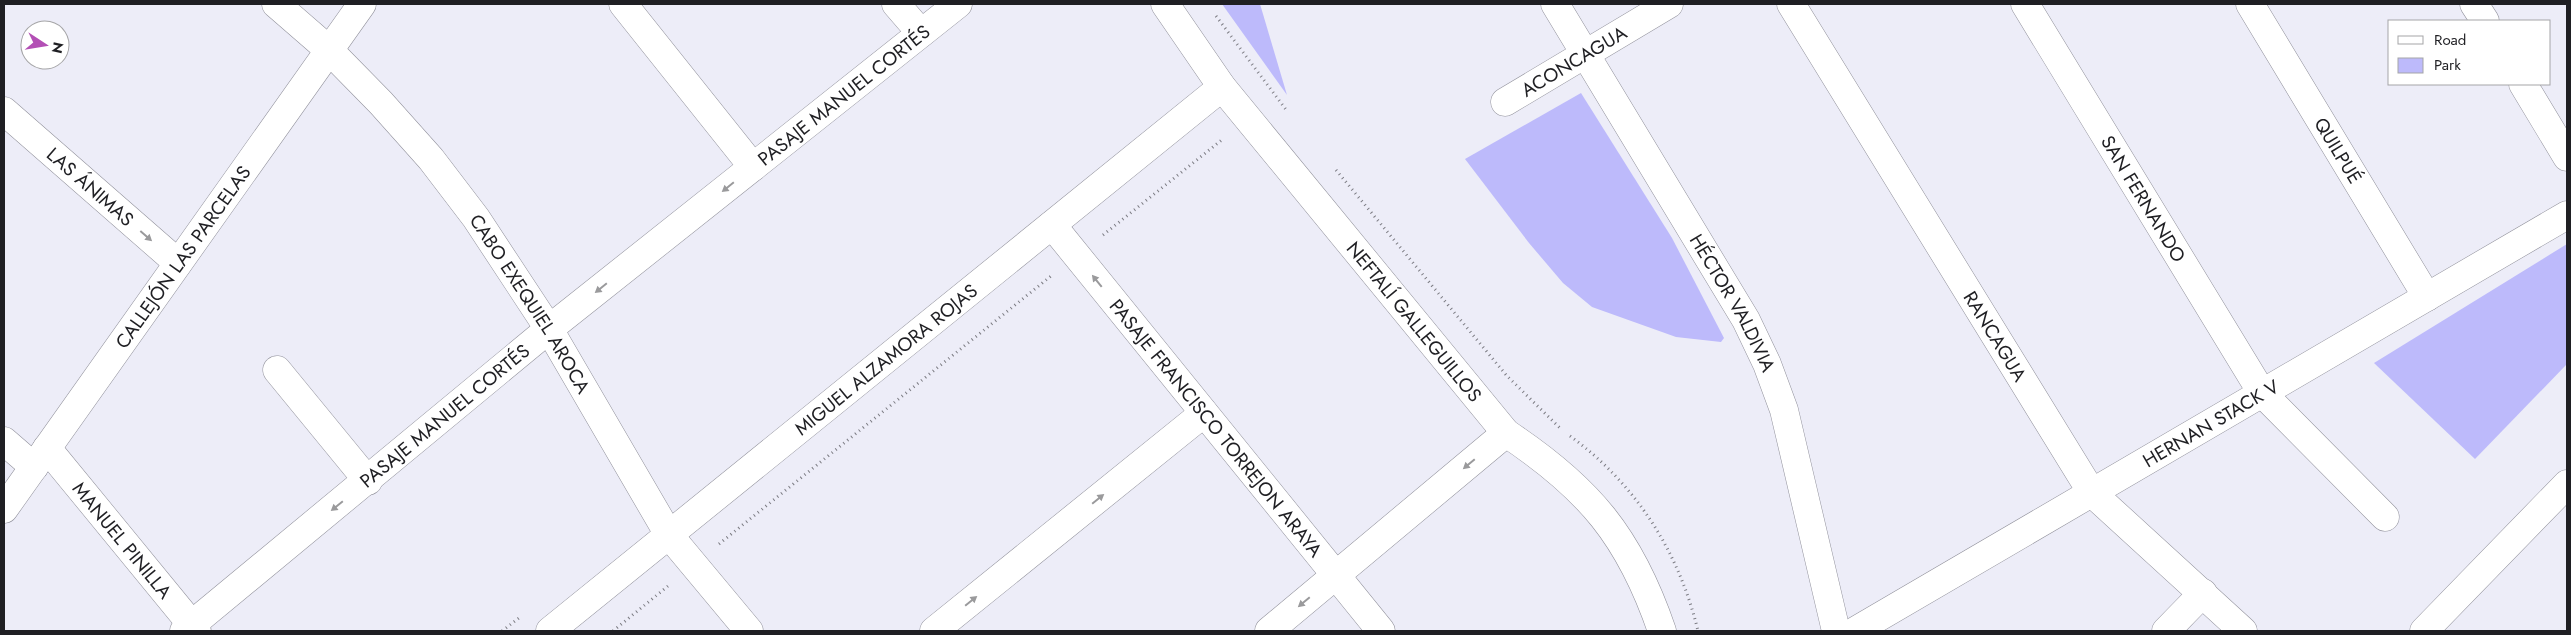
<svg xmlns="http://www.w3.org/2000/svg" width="2571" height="635" viewBox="0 0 2571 635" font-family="Jost,sans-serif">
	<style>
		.green { fill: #bdbafb }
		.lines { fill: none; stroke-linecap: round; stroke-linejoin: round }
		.minor-casing { stroke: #92929c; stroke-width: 29 }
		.path { stroke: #7c7c83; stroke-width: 3; stroke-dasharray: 1 4; stroke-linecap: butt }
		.minor { stroke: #fff; stroke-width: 28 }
		.oneway { fill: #9a9a9c }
		.labels { text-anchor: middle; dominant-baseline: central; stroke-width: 4.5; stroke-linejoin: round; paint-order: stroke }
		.street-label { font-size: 19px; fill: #1f1f23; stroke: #fff }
	</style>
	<rect width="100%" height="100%" fill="#ededf8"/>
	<!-- green -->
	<g class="green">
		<path d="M1222 4H1260L1287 95Z"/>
		<path d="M1581 93 1672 238 1724 338 1721 342 1676 337 1592 307 1563 283 1529 243 1465 159Z"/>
		<path d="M2567 244V364L2475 459 2374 363Z"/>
	</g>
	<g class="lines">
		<defs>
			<g id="minor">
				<path id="s1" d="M276 4 329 50 381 103 431 159 476 218 549 329 669 535 749 631"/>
				<path d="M623 4 753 167"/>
				<path d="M896 4 921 33"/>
				<path id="s2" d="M1165 4 1222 87 1506 433C1589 488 1630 537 1662 631"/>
				<path id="s3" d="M1555 4 1746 320 1767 364 1784 410 1836 631"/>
				<path id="s4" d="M1791 4 2092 493 2243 631"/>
				<path id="s5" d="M2025 4 2262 393 2385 517"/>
				<path id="s6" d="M2250 4 2427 297"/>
				<path d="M2474 4 2485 21"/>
				<path d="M2523 84 2567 157"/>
				<path id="s7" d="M1505 102 1669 4"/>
				<path id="s8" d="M4 111 178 263"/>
				<path id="s9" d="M1052 225 1381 631"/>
				<path d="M277 370 368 481"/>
				<path d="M4 441 34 467"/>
				<path id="s10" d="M47 448 197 631"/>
				<path id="s11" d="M4 509 362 4"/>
				<path id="s12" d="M184 631 549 329 958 4"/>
				<path id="s13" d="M550 631 1222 87"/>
				<path d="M934 631 1204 413"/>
				<path d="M1269 631 1506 433"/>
				<path id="s14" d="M1855 631 2567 215"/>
				<path d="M2166 631 2203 593"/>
				<path d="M2424 631 2567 484"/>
			</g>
		</defs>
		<!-- minor casing -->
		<use href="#minor" class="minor-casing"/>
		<!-- path -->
		<g class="path">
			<path d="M1216 16 1287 111"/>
			<path d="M1336 170 1507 376 1561 429"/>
			<path d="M1103 235 1223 139"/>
			<path d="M1570 436C1636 484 1679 552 1698 631"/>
			<path d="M719 544 1051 276"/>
			<path d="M502 631 519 618"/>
			<path d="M613 631 668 586"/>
		</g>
		<!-- minor -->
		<use href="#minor" class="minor"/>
	</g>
	<!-- one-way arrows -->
	<defs><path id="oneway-solid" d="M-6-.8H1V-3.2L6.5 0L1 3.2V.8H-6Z" transform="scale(1.25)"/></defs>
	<g class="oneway">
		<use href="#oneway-solid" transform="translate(728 187) rotate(141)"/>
		<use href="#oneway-solid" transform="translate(146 236) rotate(41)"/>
		<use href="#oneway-solid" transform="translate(1097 281) rotate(-129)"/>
		<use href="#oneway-solid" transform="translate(601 288) rotate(141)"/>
		<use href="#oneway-solid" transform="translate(1469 464) rotate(140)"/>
		<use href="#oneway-solid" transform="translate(1098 499) rotate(-39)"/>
		<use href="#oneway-solid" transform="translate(337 506) rotate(141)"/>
		<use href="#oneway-solid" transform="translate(971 601) rotate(-39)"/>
		<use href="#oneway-solid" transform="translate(1304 602) rotate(140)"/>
	</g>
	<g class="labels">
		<!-- street labels -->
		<g class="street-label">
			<text stroke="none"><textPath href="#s7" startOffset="80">ACONCAGUA</textPath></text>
			<text stroke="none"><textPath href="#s12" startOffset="850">PASAJE MANUEL CORTÉS</textPath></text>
			<text stroke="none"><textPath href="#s6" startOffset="171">QUILPUÉ</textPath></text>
			<text stroke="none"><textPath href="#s8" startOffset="115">LAS ÁNIMAS</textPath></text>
			<text stroke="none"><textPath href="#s5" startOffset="228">SAN FERNANDO</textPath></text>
			<text stroke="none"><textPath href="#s11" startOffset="309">CALLEJÓN LAS PARCELAS</textPath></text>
			<text stroke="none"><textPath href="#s3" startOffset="348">HÉCTOR VALDIVIA</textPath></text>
			<text stroke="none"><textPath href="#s1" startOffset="395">CABO EXEQUIEL AROCA</textPath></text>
			<text stroke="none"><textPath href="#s2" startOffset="404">NEFTALÍ GALLEGUILLOS</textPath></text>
			<text stroke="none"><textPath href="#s4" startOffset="390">RANCAGUA</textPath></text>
			<text stroke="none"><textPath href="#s13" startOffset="432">MIGUEL ALZAMORA ROJAS</textPath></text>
			<text stroke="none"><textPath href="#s12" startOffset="338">PASAJE MANUEL CORTÉS</textPath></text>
			<text stroke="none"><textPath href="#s14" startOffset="412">HERNAN STACK V</textPath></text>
			<text stroke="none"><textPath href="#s9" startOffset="261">PASAJE FRANCISCO TORREJON ARAYA</textPath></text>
			<text stroke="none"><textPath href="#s10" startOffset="119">MANUEL PINILLA</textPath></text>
		</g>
	</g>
	<!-- border -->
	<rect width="2571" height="635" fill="none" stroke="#1f1f23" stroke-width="10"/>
	<!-- legend -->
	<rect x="2388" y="20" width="162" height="65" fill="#ffffff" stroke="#a5a5a7"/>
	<rect x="2398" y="36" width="25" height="8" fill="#ffffff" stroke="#a5a5a7"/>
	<text x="2434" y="45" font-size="15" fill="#1f1f23">Road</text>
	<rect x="2398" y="58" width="25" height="15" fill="#bdbafb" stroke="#a5a5a7"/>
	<text x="2434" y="70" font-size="15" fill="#1f1f23">Park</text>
	<!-- north arrow -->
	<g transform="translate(45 45) rotate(102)"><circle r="24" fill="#ffffff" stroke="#a5a5a7"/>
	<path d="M0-4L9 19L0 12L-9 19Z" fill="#b34fb5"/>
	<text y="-8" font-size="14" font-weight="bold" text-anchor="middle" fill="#1f1f23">N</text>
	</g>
</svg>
